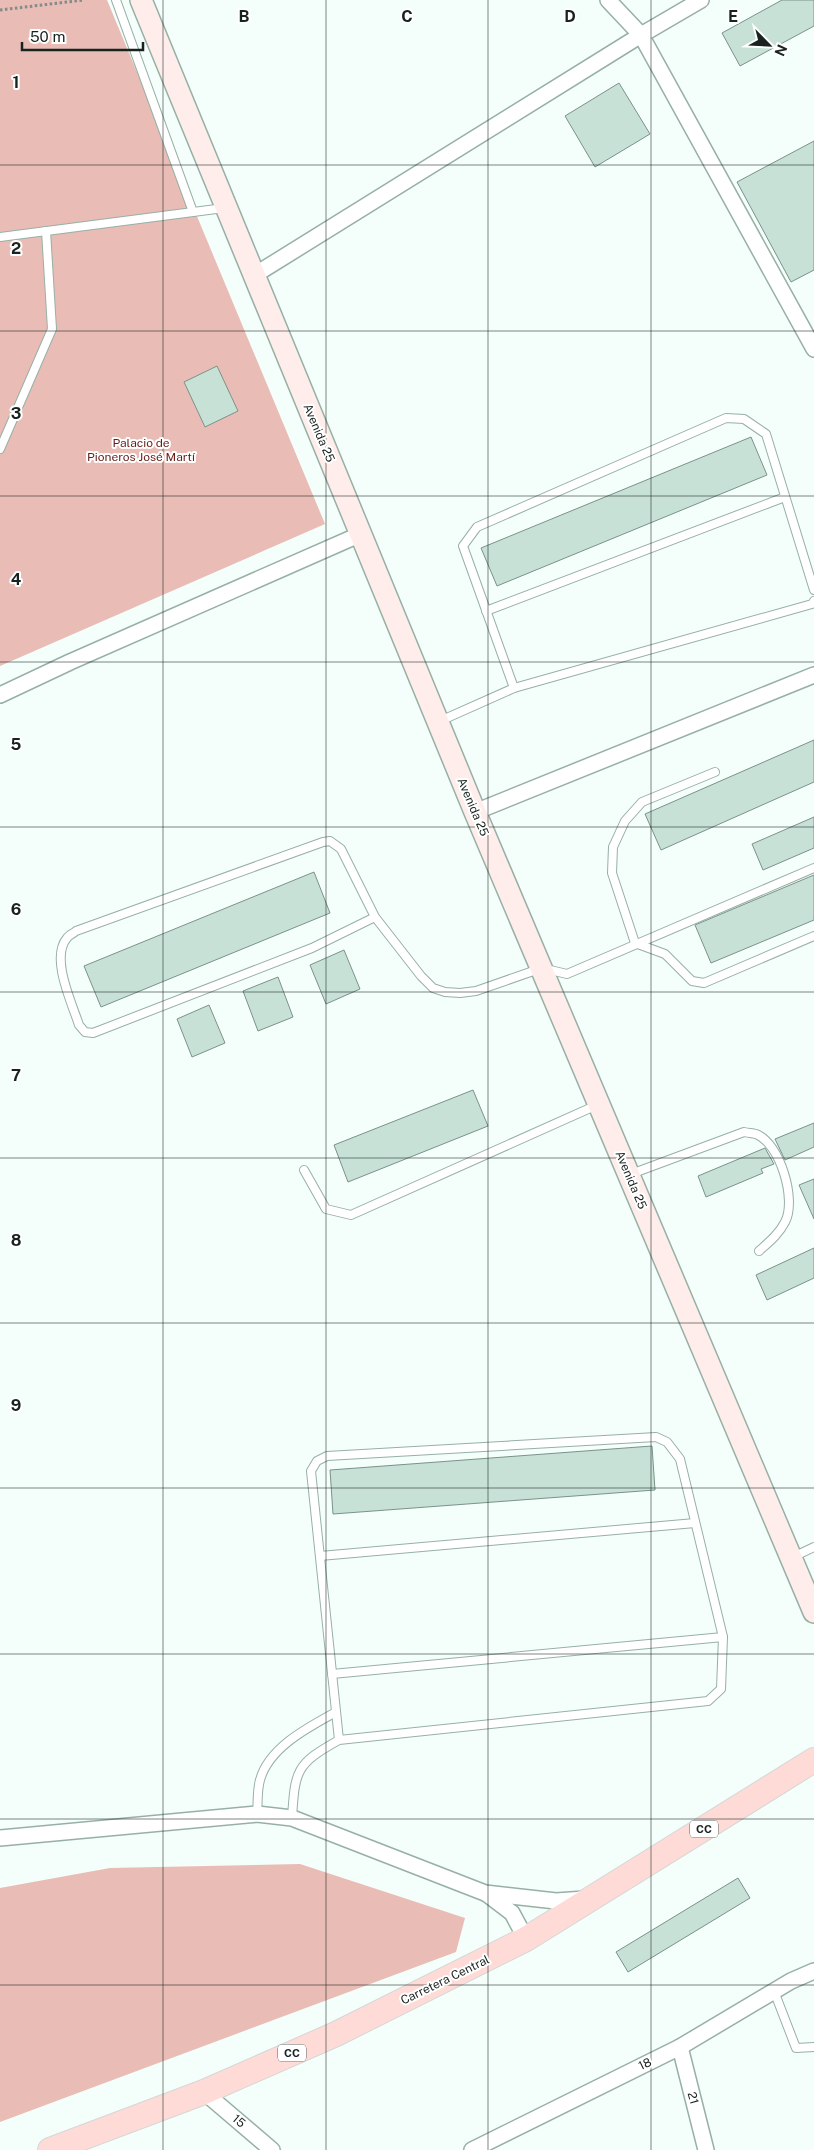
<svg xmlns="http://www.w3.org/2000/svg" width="814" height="2150" viewBox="0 0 814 2150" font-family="'Public Sans',sans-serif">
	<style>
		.green { fill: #e9bcb6 }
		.building { fill: #c7e1d7; stroke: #7a9389 }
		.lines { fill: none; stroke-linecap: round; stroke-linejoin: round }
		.lane-casing { stroke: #97b0a6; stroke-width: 10 }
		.street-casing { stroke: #97b0a6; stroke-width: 18 }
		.secondary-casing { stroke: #97b0a6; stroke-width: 24 }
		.primary-casing { stroke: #d5d7d6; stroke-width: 26 }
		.path { stroke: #828c88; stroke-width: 3; stroke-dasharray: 2.5 2.5; stroke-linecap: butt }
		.lane { stroke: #fff; stroke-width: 8 }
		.street { stroke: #fff; stroke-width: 15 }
		.secondary { stroke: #ffedeb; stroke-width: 21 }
		.primary { stroke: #fedbd6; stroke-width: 24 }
		.grid { fill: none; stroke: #18221e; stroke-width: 1; stroke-opacity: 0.55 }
		.labels { text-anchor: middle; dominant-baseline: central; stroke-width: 4; stroke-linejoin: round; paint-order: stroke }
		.shield { fill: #fff; stroke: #5d6462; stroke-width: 1 }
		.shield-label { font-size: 11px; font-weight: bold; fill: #18221e }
		.street-label { font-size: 12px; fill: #18221e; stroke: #fff }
		.park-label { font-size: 12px; fill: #661c17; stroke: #fff }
		.grid-label { font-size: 16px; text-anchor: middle; font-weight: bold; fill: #18221e; stroke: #fff; stroke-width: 4; stroke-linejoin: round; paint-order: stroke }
	</style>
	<rect width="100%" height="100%" fill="#f4fefa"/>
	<!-- green -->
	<g class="green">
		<path d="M0 0H107L325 524 0 666Z"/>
		<path d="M300 1864 465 1918 456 1952 0 2122V1888L110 1868Z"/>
	</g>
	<!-- building -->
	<g class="building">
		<path d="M782 0H814V26L740 66 722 33Z"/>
		<path d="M619 83 650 134 595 167 565 116Z"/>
		<path d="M814 141V270L791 282 737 182Z"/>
		<path d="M217 366 238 411 205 427 184 382Z"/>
		<path d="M751 437 767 475 497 586 481 548Z"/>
		<path d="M814 740V782L661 850 645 814Z"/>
		<path d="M814 817V848L763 870 752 844Z"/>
		<path d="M314 872 330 913 101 1007 84 966Z"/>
		<path d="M814 875V920L711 963 695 925Z"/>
		<path d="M344 950 360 989 326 1004 310 965Z"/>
		<path d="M278 977 293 1017 258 1031 243 991Z"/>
		<path d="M209 1005 225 1043 192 1057 177 1019Z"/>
		<path d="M473 1090 488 1126 348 1182 334 1145Z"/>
		<path d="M814 1123V1147L785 1160 775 1139Z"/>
		<path d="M765 1148 774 1164 761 1169 763 1173 706 1197 698 1176Z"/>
		<path d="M814 1179V1219L799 1185Z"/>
		<path d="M814 1248V1278L767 1300 756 1275Z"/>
		<path d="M652 1446 655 1490 333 1514 330 1470Z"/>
		<path d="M738 1878 750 1898 628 1972 616 1952Z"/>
	</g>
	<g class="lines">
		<defs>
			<g id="lane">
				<path d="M116 0 193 212"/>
				<path d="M0 237 224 208"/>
				<path d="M0 449 52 329 46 231"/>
				<path d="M486 611 785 497"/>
				<path d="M514 688 463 546 477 527 726 418 744 419 766 434 814 590"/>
				<path d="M440 721 514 688 812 604 814 601"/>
				<path d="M375 917 312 948 93 1033 85 1032 79 1025C72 1003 50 958 67 938 69 935 74 933 76 931L323 842 330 841 341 849 375 917 421 976 433 988 445 992 460 993 476 991 542 968 567 974 814 868"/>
				<path d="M635 943 612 873 613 847 625 821 642 802 715 772"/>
				<path d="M635 943 665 954 692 981 704 983 814 936"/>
				<path d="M304 1170 326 1209 351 1215 597 1105"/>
				<path d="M631 1174 744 1132C748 1133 752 1133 756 1134 780 1143 797 1200 785 1222 779 1234 769 1242 759 1251"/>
				<path d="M320 1556 695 1523"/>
				<path d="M793 1557 814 1547"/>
				<path d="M332 1674 723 1637"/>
				<path d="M257 1814C258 1803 257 1790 260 1780 269 1747 309 1727 336 1712"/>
				<path d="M292 1818C295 1770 296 1764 339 1740L708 1701 721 1689 723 1637 680 1459 667 1442 656 1437 327 1456 317 1461 311 1471 339 1740"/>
				<path d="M774 1991 796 2048 814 2047"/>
			</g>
			<g id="street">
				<path d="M608 0 641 35 814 349"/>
				<path d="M253 276 641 35 701 0"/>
				<path d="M0 695 70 662 361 534"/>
				<path d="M475 812 814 675"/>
				<path d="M0 1838 257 1814 292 1818 485 1893 556 1901 585 1899"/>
				<path d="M487 1894 512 1913 526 1939"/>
				<path d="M680 2047 706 2150"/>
				<path d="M204 2092 272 2150"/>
				<path d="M472 2150 680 2047 791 1981 814 1971"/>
			</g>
			<path id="secondary" d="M141 0 475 812 814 1612"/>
			<path id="primary" d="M50 2150 204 2092 336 2034 526 1939 814 1760"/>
		</defs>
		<!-- lane casing -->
		<use href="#lane" class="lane-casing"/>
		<!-- street casing -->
		<use href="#street" class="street-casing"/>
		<!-- secondary casing -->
		<use href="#secondary" class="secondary-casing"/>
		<!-- primary casing -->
		<use href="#primary" class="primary-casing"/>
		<!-- path -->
		<path class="path" d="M0 10 84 0"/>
		<!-- lane -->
		<use href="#lane" class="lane"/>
		<!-- street -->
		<use href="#street" class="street"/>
		<!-- secondary -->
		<use href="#secondary" class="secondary"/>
		<!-- primary -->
		<use href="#primary" class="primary"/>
	</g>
	<!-- grid -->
	<path class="grid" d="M163 0V2150M326 0V2150M488 0V2150M651 0V2150M0 165H814M0 331H814M0 496H814M0 662H814M0 827H814M0 992H814M0 1158H814M0 1323H814M0 1488H814M0 1654H814M0 1819H814M0 1985H814"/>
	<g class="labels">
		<!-- shield labels -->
		<g class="shield">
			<rect x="690" y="1820.5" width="28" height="17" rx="4"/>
			<rect x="278" y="2044.5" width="28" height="17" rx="4"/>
		</g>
		<g class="shield-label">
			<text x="704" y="1829">CC</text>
			<text x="292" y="2053">CC</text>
		</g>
		<!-- street labels -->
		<g class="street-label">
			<text transform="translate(319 433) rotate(67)">Avenida 25</text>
			<text transform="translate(473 807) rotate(67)">Avenida 25</text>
			<text transform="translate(631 1180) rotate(67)">Avenida 25</text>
			<text transform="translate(445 1980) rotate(-26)">Carretera Central</text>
			<text transform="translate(645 2064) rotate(-26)">18</text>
			<text transform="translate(693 2098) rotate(75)">21</text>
			<text transform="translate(239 2121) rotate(40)">15</text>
		</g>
		<!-- park labels -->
		<g class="park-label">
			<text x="141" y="443">Palacio de<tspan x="141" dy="14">Pioneros José Martí</tspan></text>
		</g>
	</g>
	<g class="grid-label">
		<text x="244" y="22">B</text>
		<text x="407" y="22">C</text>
		<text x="570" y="22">D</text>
		<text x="733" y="22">E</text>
		<text x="16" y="88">1</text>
		<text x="16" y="254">2</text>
		<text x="16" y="419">3</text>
		<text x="16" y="585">4</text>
		<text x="16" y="750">5</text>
		<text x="16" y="915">6</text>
		<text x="16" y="1081">7</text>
		<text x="16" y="1246">8</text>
		<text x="16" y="1411">9</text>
	</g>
	<!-- north arrow -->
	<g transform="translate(769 45) rotate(114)" stroke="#ffffff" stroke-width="4" paint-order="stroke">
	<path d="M0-4L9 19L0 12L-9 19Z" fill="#18221e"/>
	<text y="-8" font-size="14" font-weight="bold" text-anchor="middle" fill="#18221e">N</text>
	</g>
	<!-- scale -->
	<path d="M22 42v8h121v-8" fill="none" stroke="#18221e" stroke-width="2.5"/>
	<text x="30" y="42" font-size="15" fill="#18221e" stroke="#ffffff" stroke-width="4" paint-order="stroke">50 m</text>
</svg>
